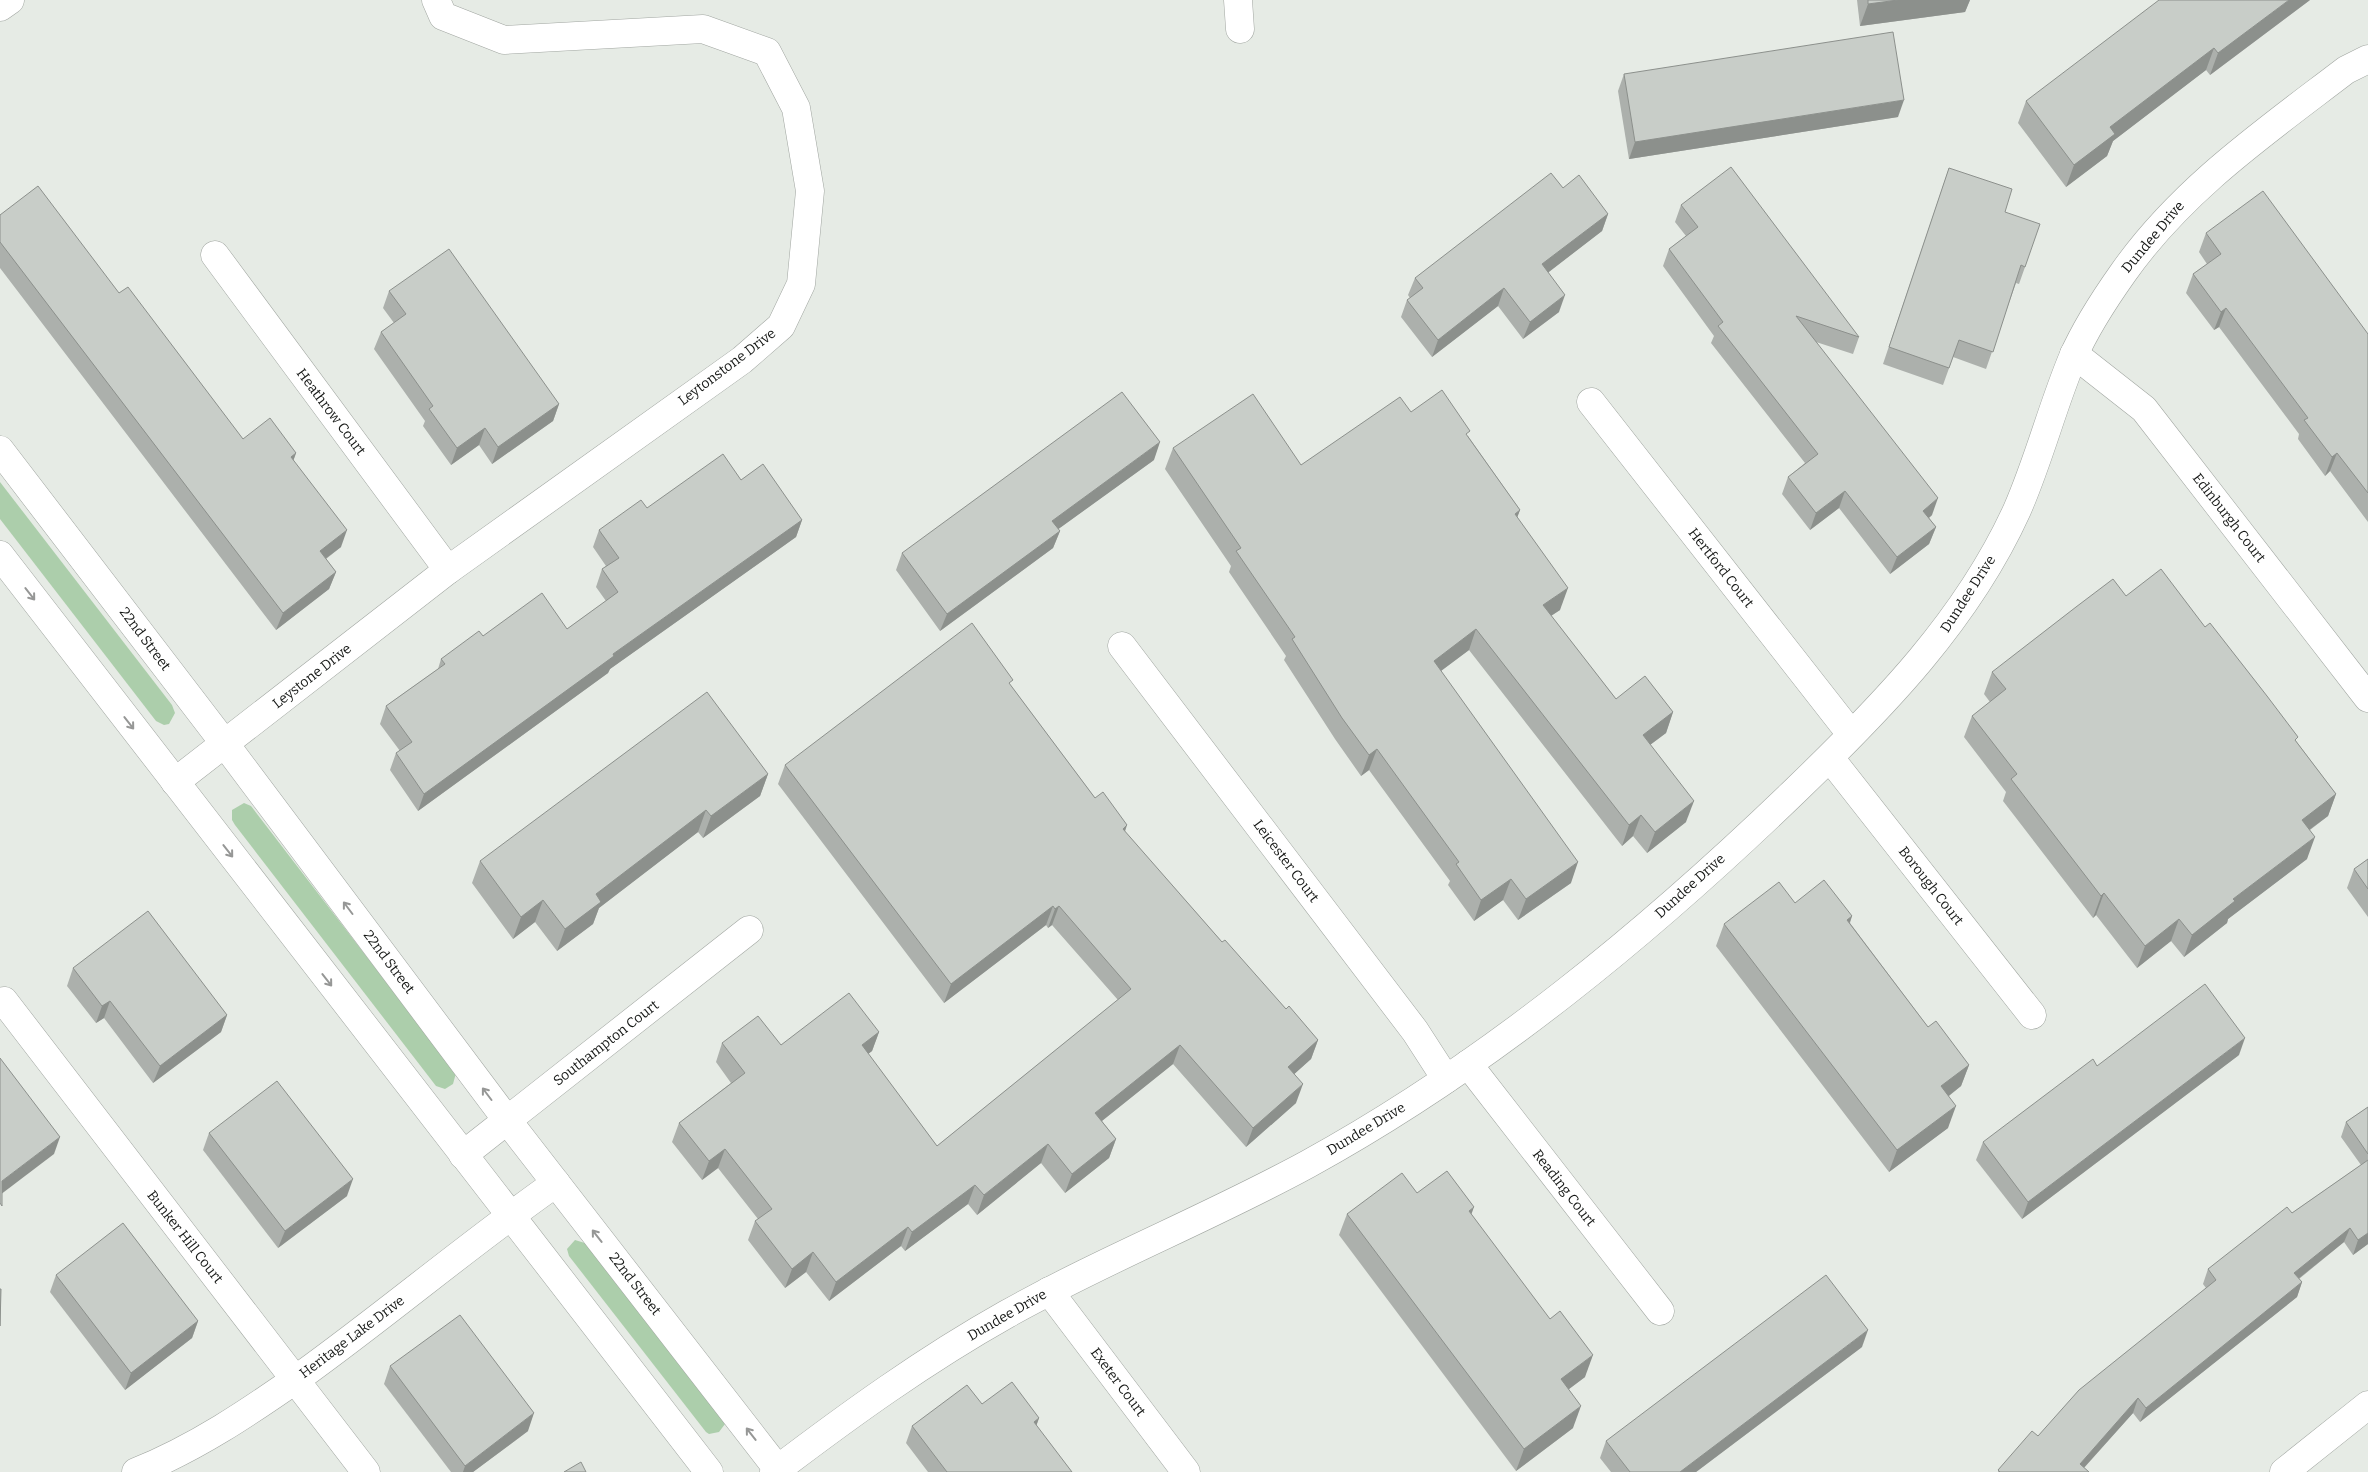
<svg xmlns="http://www.w3.org/2000/svg" width="2368" height="1472" viewBox="0 0 2368 1472" font-family="Bitter,serif">
	<style>
		.green { fill: #acceab }
		.lines { fill: none; stroke-linecap: round; stroke-linejoin: round }
		.minor-casing { stroke: #a1a6a1; stroke-width: 29 }
		.minor { stroke: #fff; stroke-width: 28 }
		.wall { fill: #acb0ac }
		.shaded-wall { fill: #8c908c }
		.building { fill: #c8cdc8; stroke: #8c908c }
		.oneway { stroke: #969796 }
		.labels { text-anchor: middle; dominant-baseline: central; stroke-width: 4; stroke-linejoin: round; paint-order: stroke }
		.street-label { font-size: 14px; fill: #151715; stroke: #fff }
	</style>
	<rect width="100%" height="100%" fill="#e6ebe5"/>
	<!-- green -->
	<g class="green">
		<path d="M0 482 172 705 175 713 169 724 164 725 156 721 0 519Z"/>
		<path d="M244 803 251 806 456 1073 453 1084 445 1089 436 1086 235 825 232 820V810Z"/>
		<path d="M575 1240 588 1244 722 1418 725 1424 719 1432 709 1434 706 1432 569 1256 567 1249Z"/>
	</g>
	<g class="lines">
		<defs>
			<g id="minor">
				<path d="M1238 0 1240 29"/>
				<path d="M0 7 10 0"/>
				<path d="M215 255 448 570"/>
				<path d="M2074 354 2144 409 2368 698"/>
				<path d="M1591 402 1851 734"/>
				<path d="M0 450 225 744 507 1120 780 1472"/>
				<path d="M0 555 709 1472"/>
				<path d="M1122 646 1415 1031 1446 1079"/>
				<path d="M1830 758 2032 1015"/>
				<path d="M175 782 448 570 742 360 781 326 801 284 810 191 796 108 767 52 703 29 504 40 443 16 436 0"/>
				<path d="M4 1001 366 1472"/>
				<path d="M1468 1064 1660 1311"/>
				<path d="M463 1155 749 930"/>
				<path d="M1049 1291 1186 1472"/>
				<path d="M136 1472C196 1448 249 1412 302 1375 388 1313 469 1244 556 1183"/>
				<path d="M774 1472C849 1415 925 1360 1007 1314 1105 1259 1209 1218 1308 1164 1488 1065 1650 931 1797 789 1883 706 1967 620 2017 510 2039 460 2052 407 2073 357 2084 332 2106 297 2123 273 2182 189 2265 132 2346 70L2368 59"/>
				<path d="M2284 1472 2368 1405"/>
			</g>
		</defs>
		<!-- minor casing -->
		<use href="#minor" class="minor-casing"/>
		<!-- minor -->
		<use href="#minor" class="minor"/>
	</g>
	<!-- wall -->
	<g class="wall">
		<path d="M1857 0H1970L1965 12 1860 26Z"/>
		<path d="M2310 0 2210 75 2206 70 2113 141 2107 156 2066 187 2018 123 2026 101Z"/>
		<path d="M1624 74 1898 117 1629 159 1618 91Z"/>
		<path d="M1949 168 2025 267 2019 284 2016 283 1986 369 1953 357 1943 385 1883 364Z"/>
		<path d="M1563 188 1608 214 1602 231 1548 272 1559 312 1523 339 1498 306 1432 357 1401 317 1407 300 1410 298 1408 295 1415 278Z"/>
		<path d="M1681 205 1859 337 1853 354 1816 342 1932 515 1929 518 1936 527 1929 544 1890 574 1839 508 1810 530 1782 494 1788 477 1805 463 1711 343 1714 336 1663 266 1669 249 1686 236 1675 222Z"/>
		<path d="M0 215 243 439 296 453 293 461 341 547 326 559 336 572 329 589 276 630 0 268Z"/>
		<path d="M2206 233 2368 334V522L2330 471 2325 476 2298 439 2299 434 2219 327 2214 330 2186 293 2193 274 2207 264 2199 252Z"/>
		<path d="M389 291 559 404 553 421 492 464 479 445 451 465 423 426 425 421 374 349 381 332 394 323 383 308Z"/>
		<path d="M1468 436 1520 510 1517 517 1560 610 1551 616 1616 699 1673 712 1666 733 1650 745 1686 822 1647 853 1633 836 1622 846 1469 650 1441 671 1571 883 1518 920 1503 900 1474 921 1448 885 1450 881 1369 770 1361 776 1335 739 1284 660 1286 656 1229 572 1231 566 1165 469 1173 448 1301 465Z"/>
		<path d="M1154 460 1058 529 1060 531 1053 548 940 631 896 570 902 553Z"/>
		<path d="M741 480 802 520 796 537 610 669 608 673 418 811 390 770 396 753 400 751 380 724 386 706 438 669 441 659 483 636 567 629 606 601 596 587 602 569 606 566 593 547 599 530 647 508Z"/>
		<path d="M2126 596 2205 627 2296 741 2336 794 2328 816 2310 830 2307 859 2228 919 2227 923 2184 957 2171 941 2137 968 2096 915 2093 918 2003 801 2006 792 1964 737 1972 716 1990 702 1984 694 1992 672Z"/>
		<path d="M1011 686 1095 798 1222 942 1286 1009 1318 1040 1311 1059 1294 1074 1296 1103 1246 1147 1173 1064 1102 1121 1116 1139 1109 1158 1065 1193 1041 1163 977 1215 968 1204 905 1251 901 1246 829 1301 806 1272 785 1288 748 1240 755 1221 758 1219 718 1168 702 1180 672 1142 679 1123 731 1083 716 1062 722 1043 781 1045 879 1032 872 1051 868 1054 937 1146 1118 1000 1052 925 1048 928 1046 925 944 1003 778 784 785 765Z"/>
		<path d="M768 774 760 796 703 838 698 832 599 908 593 924 557 951 535 922 513 939 472 883 480 861Z"/>
		<path d="M2368 859V917L2347 888 2354 869Z"/>
		<path d="M1795 903 1852 916 1850 923 1928 1027 1969 1065 1961 1086 1949 1096 1948 1128 1889 1172 1716 946 1724 924Z"/>
		<path d="M73 968 227 1015 221 1032 153 1083 104 1018 96 1023 67 986Z"/>
		<path d="M2239 1055 2022 1219 1976 1160 1983 1142Z"/>
		<path d="M2368 1107V1244L2353 1255 2344 1242 2299 1279 2302 1282 2297 1297 2140 1422 2133 1413 2084 1468 2089 1472H1998V1470L2038 1436 2206 1288 2203 1284 2208 1269 2292 1213 2361 1165 2341 1137 2346 1122Z"/>
		<path d="M209 1133 347 1196 278 1248 203 1150Z"/>
		<path d="M1417 1193 1471 1214 1585 1377 1569 1389 1573 1428 1516 1471 1339 1235 1347 1214Z"/>
		<path d="M56 1275 198 1321 192 1338 125 1390 50 1292Z"/>
		<path d="M1862 1347 1696 1472H1611L1600 1458 1606 1441Z"/>
		<path d="M390 1366 528 1431 473 1472H451L384 1384Z"/>
		<path d="M982 1404 1039 1418 1036 1426 1072 1472H928L906 1443 912 1426Z"/>
	</g>
	<!-- shaded-wall -->
	<g class="shaded-wall">
		<path d="M1898 0H1970L1965 12 1860 26 1868 4Z"/>
		<path d="M2289 0H2310L2210 75 2218 53Z"/>
		<path d="M2214 48 2206 70 2113 141 2107 156 2066 187 2074 165 2110 127Z"/>
		<path d="M1904 100 1898 117 1629 159 1635 142Z"/>
		<path d="M1608 214 1602 231 1536 282 1542 264Z"/>
		<path d="M1504 288 1498 306 1432 357 1438 340Z"/>
		<path d="M1565 295 1559 312 1523 339 1530 322Z"/>
		<path d="M2226 308 2219 327 2214 330 2221 312Z"/>
		<path d="M559 404 553 421 492 464 498 447Z"/>
		<path d="M485 428 479 445 451 465 457 448Z"/>
		<path d="M1160 442 1154 460 1046 538 1052 521Z"/>
		<path d="M296 453 290 470 291 457Z"/>
		<path d="M2337 453 2330 471 2325 476 2332 457Z"/>
		<path d="M1845 491 1839 508 1810 530 1816 513Z"/>
		<path d="M1938 498 1932 515 1917 528 1923 511Z"/>
		<path d="M1520 510 1512 531 1515 514Z"/>
		<path d="M802 520 796 537 610 669 608 673 418 811 424 794 613 654Z"/>
		<path d="M1936 527 1929 544 1890 574 1897 557Z"/>
		<path d="M347 530 341 547 313 568 320 551Z"/>
		<path d="M1060 531 1053 548 940 631 947 614Z"/>
		<path d="M336 572 329 589 276 630 283 613Z"/>
		<path d="M1568 588 1560 610 1535 626 1543 605Z"/>
		<path d="M1476 629 1469 650 1426 682 1434 661Z"/>
		<path d="M1673 712 1666 733 1635 756 1643 735Z"/>
		<path d="M1377 749 1369 770 1361 776 1369 755Z"/>
		<path d="M768 774 760 796 703 838 711 816Z"/>
		<path d="M2336 794 2328 816 2294 841 2302 820Z"/>
		<path d="M1694 801 1686 822 1647 853 1655 832Z"/>
		<path d="M706 810 698 832 599 908 593 924 557 951 565 929 596 894Z"/>
		<path d="M1641 815 1633 836 1622 846 1629 825Z"/>
		<path d="M1127 825 1121 844 1123 829Z"/>
		<path d="M2315 837 2307 859 2228 919 2227 923 2184 957 2192 935 2233 899Z"/>
		<path d="M1578 862 1571 883 1518 920 1526 899Z"/>
		<path d="M1511 879 1503 900 1474 921 1481 900Z"/>
		<path d="M2104 893 2096 915 2093 918 2101 896Z"/>
		<path d="M543 900 535 922 513 939 521 917Z"/>
		<path d="M1053 906 1046 925 944 1003 951 984Z"/>
		<path d="M1059 906 1052 925 1048 928 1055 909Z"/>
		<path d="M1852 916 1844 938 1847 920Z"/>
		<path d="M2179 919 2171 941 2137 968 2145 946Z"/>
		<path d="M110 1001 104 1018 96 1023 102 1006Z"/>
		<path d="M227 1015 221 1032 153 1083 160 1066Z"/>
		<path d="M879 1032 872 1051 855 1064 862 1045Z"/>
		<path d="M2245 1038 2239 1055 2022 1219 2028 1202Z"/>
		<path d="M1318 1040 1311 1059 1281 1086 1288 1067Z"/>
		<path d="M1180 1045 1173 1064 1088 1132 1095 1113Z"/>
		<path d="M1969 1065 1961 1086 1933 1108 1941 1086Z"/>
		<path d="M1303 1084 1296 1103 1246 1147 1253 1128Z"/>
		<path d="M1956 1106 1948 1128 1889 1172 1897 1150Z"/>
		<path d="M60 1137 54 1154 0 1195 2 1181Z"/>
		<path d="M1116 1139 1109 1158 1065 1193 1072 1174Z"/>
		<path d="M1048 1144 1041 1163 977 1215 984 1195Z"/>
		<path d="M725 1149 718 1168 702 1180 709 1161Z"/>
		<path d="M353 1179 347 1196 278 1248 285 1231Z"/>
		<path d="M975 1185 968 1204 905 1251 912 1232Z"/>
		<path d="M1474 1207 1466 1229 1469 1211Z"/>
		<path d="M908 1227 901 1246 829 1301 836 1282Z"/>
		<path d="M2350 1228 2344 1242 2288 1287 2294 1273Z"/>
		<path d="M2368 1233V1244L2353 1255 2358 1240Z"/>
		<path d="M813 1252 806 1272 785 1288 792 1269Z"/>
		<path d="M2302 1282 2297 1297 2140 1422 2146 1408Z"/>
		<path d="M198 1321 192 1338 125 1390 131 1373Z"/>
		<path d="M1868 1330 1862 1347 1696 1472H1680Z"/>
		<path d="M1593 1355 1585 1377 1553 1401 1561 1379Z"/>
		<path d="M2138 1398 2133 1413 2080 1472V1464Z"/>
		<path d="M1581 1406 1573 1428 1516 1471 1524 1449Z"/>
		<path d="M534 1413 528 1431 473 1472H463L465 1466Z"/>
		<path d="M1039 1418 1033 1435 1034 1422Z"/>
	</g>
	<!-- building -->
	<g class="building">
		<path d="M1868 0H1898L1868 4Z"/>
		<path d="M2159 0H2289L2218 53 2214 48 2110 127 2115 134 2074 165 2026 101Z"/>
		<path d="M1893 32 1904 100 1635 142 1624 74Z"/>
		<path d="M1731 167 1859 337 1796 316 1938 498 1923 511 1936 527 1897 557 1845 491 1816 513 1788 477 1818 454 1718 326 1723 322 1669 249 1698 227 1681 205Z"/>
		<path d="M1949 168 2012 189 2005 212 2040 224 2025 267 2021 265 1993 352 1959 340 1949 368 1889 347Z"/>
		<path d="M1551 173 1563 188 1579 175 1608 214 1542 264 1565 295 1530 322 1504 288 1438 340 1407 300 1423 288 1415 278Z"/>
		<path d="M38 186 119 293 128 287 243 439 270 418 296 453 291 457 347 530 320 551 336 572 283 613 0 242V215Z"/>
		<path d="M2263 191 2368 334V493L2337 453 2332 457 2304 420 2308 418 2226 308 2221 312 2193 274 2221 254 2206 233Z"/>
		<path d="M449 249 559 404 498 447 485 428 457 448 429 409 433 406 381 332 406 314 389 291Z"/>
		<path d="M1442 390 1470 431 1466 434 1520 510 1515 514 1568 588 1543 605 1616 699 1645 676 1673 712 1643 735 1694 801 1655 832 1641 815 1629 825 1476 629 1434 661 1578 862 1526 899 1511 879 1481 900 1456 864 1459 862 1377 749 1369 755 1342 718 1292 639 1295 637 1236 551 1241 548 1173 448 1253 394 1301 465 1400 397 1411 412Z"/>
		<path d="M1122 392 1160 442 1052 521 1060 531 947 614 902 553Z"/>
		<path d="M723 454 741 480 763 464 802 520 613 654 614 656 424 794 396 753 412 742 386 706 445 664 441 659 479 631 483 636 542 593 567 629 618 592 602 569 619 558 599 530 641 500 647 508Z"/>
		<path d="M2161 569 2205 627 2210 623 2267 696 2298 737 2295 740 2336 794 2302 820 2315 837 2233 899 2235 901 2192 935 2179 919 2145 946 2104 893 2101 896 2011 779 2017 774 1972 716 2006 689 1992 672 2076 607 2113 579 2126 596Z"/>
		<path d="M972 623 1013 680 1009 683 1095 798 1103 792 1127 825 1123 829 1222 942 1225 940 1286 1009 1289 1006 1318 1040 1288 1067 1303 1084 1253 1128 1180 1045 1095 1113 1116 1139 1072 1174 1048 1144 984 1195 975 1185 912 1232 908 1227 836 1282 813 1252 792 1269 755 1221 772 1209 725 1149 709 1161 679 1123 745 1073 722 1043 758 1016 781 1045 849 993 879 1032 862 1045 937 1146 1131 989 1059 906 1055 909 1053 906 951 984 785 765Z"/>
		<path d="M707 692 768 774 711 816 706 810 596 894 601 902 565 929 543 900 521 917 480 861Z"/>
		<path d="M2368 859V889L2354 869Z"/>
		<path d="M1824 880 1852 916 1847 920 1928 1027 1936 1021 1969 1065 1941 1086 1956 1106 1897 1150 1724 924 1779 882 1795 903Z"/>
		<path d="M148 911 227 1015 160 1066 110 1001 102 1006 73 968Z"/>
		<path d="M2205 984 2245 1038 2028 1202 1983 1142 2093 1059 2097 1066Z"/>
		<path d="M0 1058 60 1137 2 1181V1206L0 1203Z"/>
		<path d="M277 1081 353 1179 285 1231 209 1133Z"/>
		<path d="M2368 1107V1154L2346 1122Z"/>
		<path d="M2368 1160V1233L2358 1240 2350 1228 2294 1273 2302 1282 2146 1408 2138 1398 2080 1464 2089 1472H2000L1998 1470 2032 1431 2038 1436 2079 1390 2216 1280 2208 1269 2287 1207 2292 1213Z"/>
		<path d="M1447 1171 1474 1207 1469 1211 1550 1319 1560 1311 1593 1355 1561 1379 1581 1406 1524 1449 1347 1214 1402 1173 1417 1193Z"/>
		<path d="M123 1223 198 1321 131 1373 56 1275Z"/>
		<path d="M1826 1275 1868 1330 1680 1472H1630L1606 1441Z"/>
		<path d="M0 1289H1L0 1326Z"/>
		<path d="M460 1315 534 1413 465 1466 390 1366Z"/>
		<path d="M1012 1382 1039 1418 1034 1422 1072 1472H947L912 1426 967 1385 982 1404Z"/>
		<path d="M581 1462 586 1472H564Z"/>
	</g>
	<!-- one-way arrows -->
	<defs><path id="oneway-shaft" d="M-6 0H5M1.5-3L5.5 0L1.5 3" fill="none" stroke-width="1.6" stroke-linecap="round" stroke-linejoin="round" transform="scale(1.25)"/></defs>
	<g class="oneway">
		<use href="#oneway-shaft" transform="translate(30 594) rotate(52)"/>
		<use href="#oneway-shaft" transform="translate(129 723) rotate(52)"/>
		<use href="#oneway-shaft" transform="translate(228 851) rotate(52)"/>
		<use href="#oneway-shaft" transform="translate(348 908) rotate(-127)"/>
		<use href="#oneway-shaft" transform="translate(327 980) rotate(52)"/>
		<use href="#oneway-shaft" transform="translate(487 1094) rotate(-127)"/>
		<use href="#oneway-shaft" transform="translate(597 1236) rotate(-128)"/>
		<use href="#oneway-shaft" transform="translate(751 1434) rotate(-128)"/>
	</g>
	<g class="labels">
		<!-- street labels -->
		<g class="street-label">
			<text transform="translate(2153 237) rotate(-50)">Dundee Drive</text>
			<text transform="translate(727 367) rotate(-37)">Leytonstone Drive</text>
			<text transform="translate(331 412) rotate(53)">Heathrow Court</text>
			<text transform="translate(2229 518) rotate(52)">Edinburgh Court</text>
			<text transform="translate(1721 568) rotate(52)">Hertford Court</text>
			<text transform="translate(1968 594) rotate(-57)">Dundee Drive</text>
			<text transform="translate(145 639) rotate(53)">22nd Street</text>
			<text transform="translate(312 676) rotate(-38)">Leystone Drive</text>
			<text transform="translate(1286 861) rotate(53)">Leicester Court</text>
			<text transform="translate(1690 886) rotate(-42)">Dundee Drive</text>
			<text transform="translate(1931 886) rotate(52)">Borough Court</text>
			<text transform="translate(389 962) rotate(53)">22nd Street</text>
			<text transform="translate(606 1043) rotate(-38)">Southampton Court</text>
			<text transform="translate(1366 1129) rotate(-31)">Dundee Drive</text>
			<text transform="translate(1564 1188) rotate(52)">Reading Court</text>
			<text transform="translate(185 1237) rotate(52)">Bunker Hill Court</text>
			<text transform="translate(635 1284) rotate(52)">22nd Street</text>
			<text transform="translate(1007 1315) rotate(-30)">Dundee Drive</text>
			<text transform="translate(352 1337) rotate(-37)">Heritage Lake Drive</text>
			<text transform="translate(1118 1382) rotate(53)">Exeter Court</text>
		</g>
	</g>
</svg>
